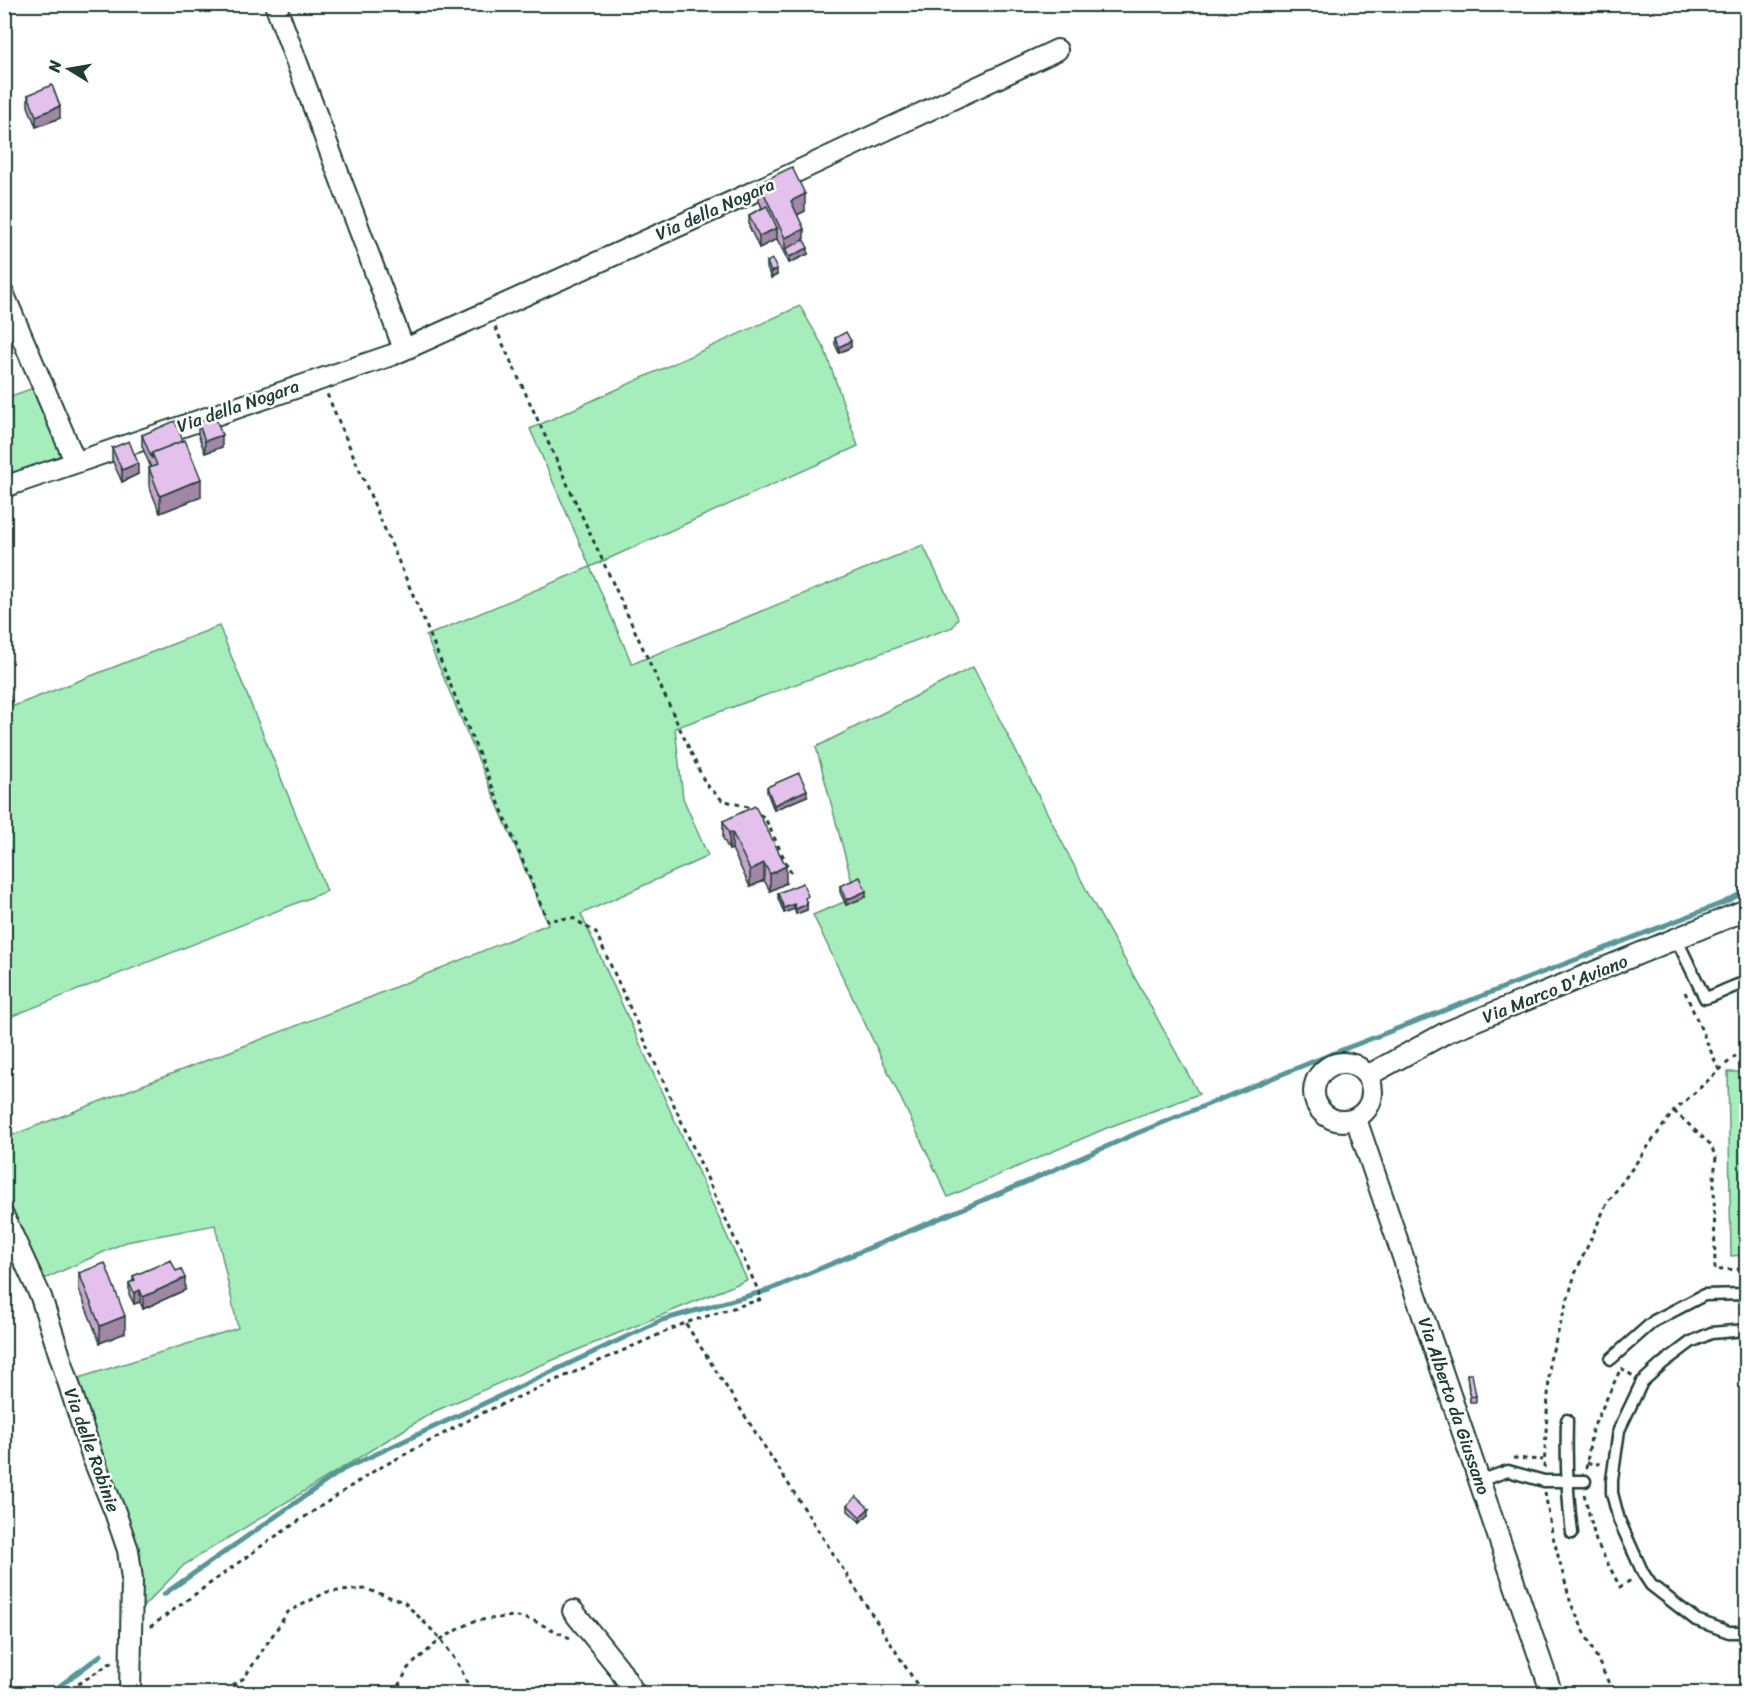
<svg xmlns="http://www.w3.org/2000/svg" width="1751" height="1698" viewBox="0 0 1751 1698" font-family="Sriracha,sans-serif">
	<style>
		.green { fill: #a5eebc; stroke: #629678; stroke-width: 1.5 }
		.lines { fill: none; stroke-linecap: round; stroke-linejoin: round }
		.stream { stroke: #599697; stroke-width: 5 }
		.service-casing { stroke: #1f3d34; stroke-width: 15 }
		.minor-casing { stroke: #1f3d34; stroke-width: 24 }
		.path { stroke: #1f3d34; stroke-width: 3; stroke-dasharray: 4.5 4.5; stroke-linecap: butt }
		.service { stroke: #fff; stroke-width: 10 }
		.minor { stroke: #fff; stroke-width: 20 }
		.wall { fill: #c4a6cb; stroke: #1f3d34; stroke-width: 1.5 }
		.shaded-wall { fill: #a087a5; stroke: #1f3d34; stroke-width: 1.5 }
		.building { fill: #e4c1ec; stroke: #1f3d34; stroke-width: 1.5 }
		.labels { text-anchor: middle; dominant-baseline: central; stroke-width: 5; stroke-linejoin: round; paint-order: stroke }
		.street-label { font-size: 18px; fill: #1f3d34; stroke: #fff }
	</style>
	<rect width="100%" height="100%" fill="#fff"/>
	<filter id="ink" filterUnits="userSpaceOnUse"><feTurbulence type="fractalNoise" baseFrequency=".0167" numOctaves="2"/><feDisplacementMap in="SourceGraphic" scale="12" xChannelSelector="R" yChannelSelector="G"/><feConvolveMatrix kernelMatrix="1 2 1 2 8 2 1 2 1" color-interpolation-filters="sRGB"/></filter>
	<g filter="url(#ink)">
		<!-- green -->
		<g class="green">
			<path d="M800 306 825 350 858 446 590 567 632 664 923 545 958 618 953 627 675 728 683 798 708 856 581 914 747 1280 529 1370 433 1412 184 1565 129 1621 116 1520 66 1382 238 1328 215 1225 126 1242 33 1284 5 1209V1138L371 997 548 924 426 636 590 567 530 429Z"/>
			<path d="M48 383 69 452 5 477V398Z"/>
			<path d="M219 626 327 891 5 1019V684L14 706Z"/>
			<path d="M973 667 1089 895 1199 1094 1109 1127 948 1197 813 915 856 897 816 747Z"/>
			<path d="M1728 1072H1746V1255L1731 1256Z"/>
		</g>
		<g class="lines">
			<!-- stream -->
			<g class="stream">
				<path d="M164 1594 344 1469 662 1320 769 1290 1031 1180 1135 1134 1334 1053 1725 902 1746 891"/>
				<path d="M49 1694 101 1655"/>
			</g>
			<defs>
				<g id="service">
					<path d="M1676 938 1705 998C1719 995 1734 984 1746 983"/>
					<path d="M1746 1330 1711 1333 1691 1342 1663 1363 1642 1382 1619 1430 1612 1480V1493L1619 1520 1643 1573 1651 1585 1696 1620 1729 1632H1746"/>
					<path d="M1611 1359 1654 1321 1704 1295 1746 1294"/>
					<path d="M1567 1420C1566 1458 1567 1495 1572 1533"/>
					<path d="M1479 1481 1508 1471 1544 1481H1585"/>
				</g>
				<g id="minor">
					<path d="M275 4 404 349"/>
					<path d="M4 295 75 461"/>
					<path d="M4 487 392 355 736 200 1057 50"/>
					<circle cx="1343" cy="1092" r="29"/>
					<path d="M1367 1076 1447 1032 1746 910"/>
					<path d="M1356 1119 1552 1694"/>
					<path d="M4 1217 41 1297 92 1456 115 1512 128 1550 132 1579 130 1694"/>
					<path d="M573 1611 618 1667 635 1694"/>
				</g>
			</defs>
			<!-- service casing -->
			<use href="#service" class="service-casing"/>
			<!-- minor casing -->
			<use href="#minor" class="minor-casing"/>
			<!-- path -->
			<g class="path">
				<path d="M495 327 705 783 722 800 748 807 765 818 791 873"/>
				<path d="M1685 992 1719 1070"/>
				<path d="M1674 1111 1710 1144 1716 1157 1714 1178 1715 1270 1746 1269"/>
				<path d="M686 1324 923 1694"/>
				<path d="M1513 1458 1543 1460"/>
				<path d="M1587 1463 1600 1464"/>
				<path d="M1544 1468 1550 1360 1575 1274 1607 1203 1674 1111 1734 1057 1746 1049"/>
				<path d="M1586 1469 1592 1430 1621 1368 1633 1376"/>
				<path d="M1545 1492 1552 1533 1571 1604 1614 1694"/>
				<path d="M1584 1494 1596 1541 1620 1587 1631 1580"/>
				<path d="M150 1627 267 1542 374 1471 480 1414 685 1323 762 1299 596 933 573 918 547 920 425 623 327 394"/>
				<path d="M63 1694 112 1662"/>
				<path d="M217 1694 222 1692 244 1678 288 1612 327 1592 366 1589 404 1602 441 1639 460 1667 472 1694"/>
				<path d="M395 1694 408 1668 441 1639 474 1621 513 1616 532 1620 570 1638"/>
			</g>
			<!-- service -->
			<use href="#service" class="service"/>
			<!-- minor -->
			<use href="#minor" class="minor"/>
		</g>
		<!-- wall -->
		<g class="wall">
			<path d="M28 95 60 118 36 127 28 106Z"/>
			<path d="M759 183 805 211 797 215 808 254 789 263 777 239 759 248 749 226V215L762 208 759 201Z"/>
			<path d="M767 262 777 275 771 278 767 268Z"/>
			<path d="M835 338 851 347 839 353 835 344Z"/>
			<path d="M198 422 222 447 205 453 198 434Z"/>
			<path d="M142 435 201 497 160 513 149 486V468H151L142 446Z"/>
			<path d="M112 448 138 474 122 482 112 460Z"/>
			<path d="M767 787 807 796 774 810 767 792Z"/>
			<path d="M723 821 786 883 770 891 764 880 750 887 732 849 729 850 723 838Z"/>
			<path d="M840 886 866 897 846 905 840 892Z"/>
			<path d="M778 893 808 902 807 903V910L796 914 794 909 784 913 778 898Z"/>
			<path d="M79 1273 125 1333 100 1343 79 1290Z"/>
			<path d="M133 1276 185 1290 143 1309 140 1302 134 1304 129 1294V1283L133 1281Z"/>
			<path d="M1467 1374 1476 1396V1402H1470Z"/>
			<path d="M848 1505 869 1514 860 1522 848 1511Z"/>
		</g>
		<!-- shaded-wall -->
		<g class="shaded-wall">
			<path d="M60 106V118L36 127V116Z"/>
			<path d="M805 194V211L791 218V201Z"/>
			<path d="M777 228V239L759 248V236Z"/>
			<path d="M804 229V246L785 249V238Z"/>
			<path d="M808 248V254L789 263V257Z"/>
			<path d="M777 269V275L771 278V272Z"/>
			<path d="M851 341V347L839 353V347Z"/>
			<path d="M222 435V447L205 453V441Z"/>
			<path d="M138 463V474L122 482V470Z"/>
			<path d="M201 479V497L160 513V496Z"/>
			<path d="M807 790V796L774 810V805Z"/>
			<path d="M732 832V849L729 850V833Z"/>
			<path d="M764 863V880L750 887V870Z"/>
			<path d="M786 866V883L770 891V874Z"/>
			<path d="M866 891V897L846 905V900Z"/>
			<path d="M794 904V909L784 913V908Z"/>
			<path d="M807 904V910L796 914V909Z"/>
			<path d="M185 1278V1290L143 1309V1297Z"/>
			<path d="M140 1290V1302L134 1304V1293Z"/>
			<path d="M125 1316V1333L100 1343V1326Z"/>
			<path d="M869 1508V1514L860 1522V1517Z"/>
		</g>
		<!-- building -->
		<g class="building">
			<path d="M52 85 60 106 36 116 28 95Z"/>
			<path d="M792 167 805 194 791 201 804 229 785 238 759 183Z"/>
			<path d="M767 206 777 228 759 236 749 215Z"/>
			<path d="M804 240 808 248 789 257 785 249Z"/>
			<path d="M772 259 777 269 771 272 767 262Z"/>
			<path d="M846 332 851 341 839 347 835 338Z"/>
			<path d="M215 416 222 435 205 441 198 422Z"/>
			<path d="M175 421 183 441 152 453V459L142 435Z"/>
			<path d="M185 440 201 479 160 496 149 468 157 465 152 453Z"/>
			<path d="M129 441 138 463 122 470 112 448Z"/>
			<path d="M799 773 807 790 774 805 767 787Z"/>
			<path d="M755 806 786 866 770 874 764 863 750 870 732 832 729 833 723 821Z"/>
			<path d="M860 877 866 891 846 900 840 886Z"/>
			<path d="M803 883 808 896 805 898 807 904 796 909 794 904 784 908 778 893Z"/>
			<path d="M171 1260 176 1271 181 1269 185 1278 143 1297 140 1290 134 1293 129 1283 135 1280 133 1276Z"/>
			<path d="M105 1263 125 1316 100 1326 79 1273Z"/>
			<path d="M1467 1374H1472L1476 1396 1470 1397Z"/>
			<path d="M856 1496 869 1508 860 1517 848 1505Z"/>
		</g>
	</g>
	<g class="labels">
		<!-- street labels -->
		<g class="street-label">
			<text transform="translate(715 209) rotate(-24)">Via della Nogara</text>
			<text transform="translate(238 406) rotate(-19)">Via della Nogara</text>
			<text transform="translate(1555 989) rotate(-22)">Via Marco D'Aviano</text>
			<text transform="translate(1454 1406) rotate(71)">Via Alberto da Giussano</text>
			<text transform="translate(92 1450) rotate(70)">Via delle Robinie</text>
		</g>
	</g>
	<!-- margin -->
	<rect width="1751" height="1698" fill="none" stroke="#fff" stroke-width="24"/>
	<rect x="12" y="12" width="1727" height="1674" fill="none" stroke="#1f3d34" stroke-width="2" filter="url(#ink)"/>
	<!-- north arrow -->
	<g transform="translate(69 69) rotate(281)" stroke="#ffffff" stroke-width="4.5" paint-order="stroke">
	<path d="M0-4.5L10 22L0 15L-10 22Z" fill="#1f3d34"/>
	<text y="-9" font-size="16" font-weight="bold" text-anchor="middle" fill="#1f3d34">N</text>
	</g>
</svg>
